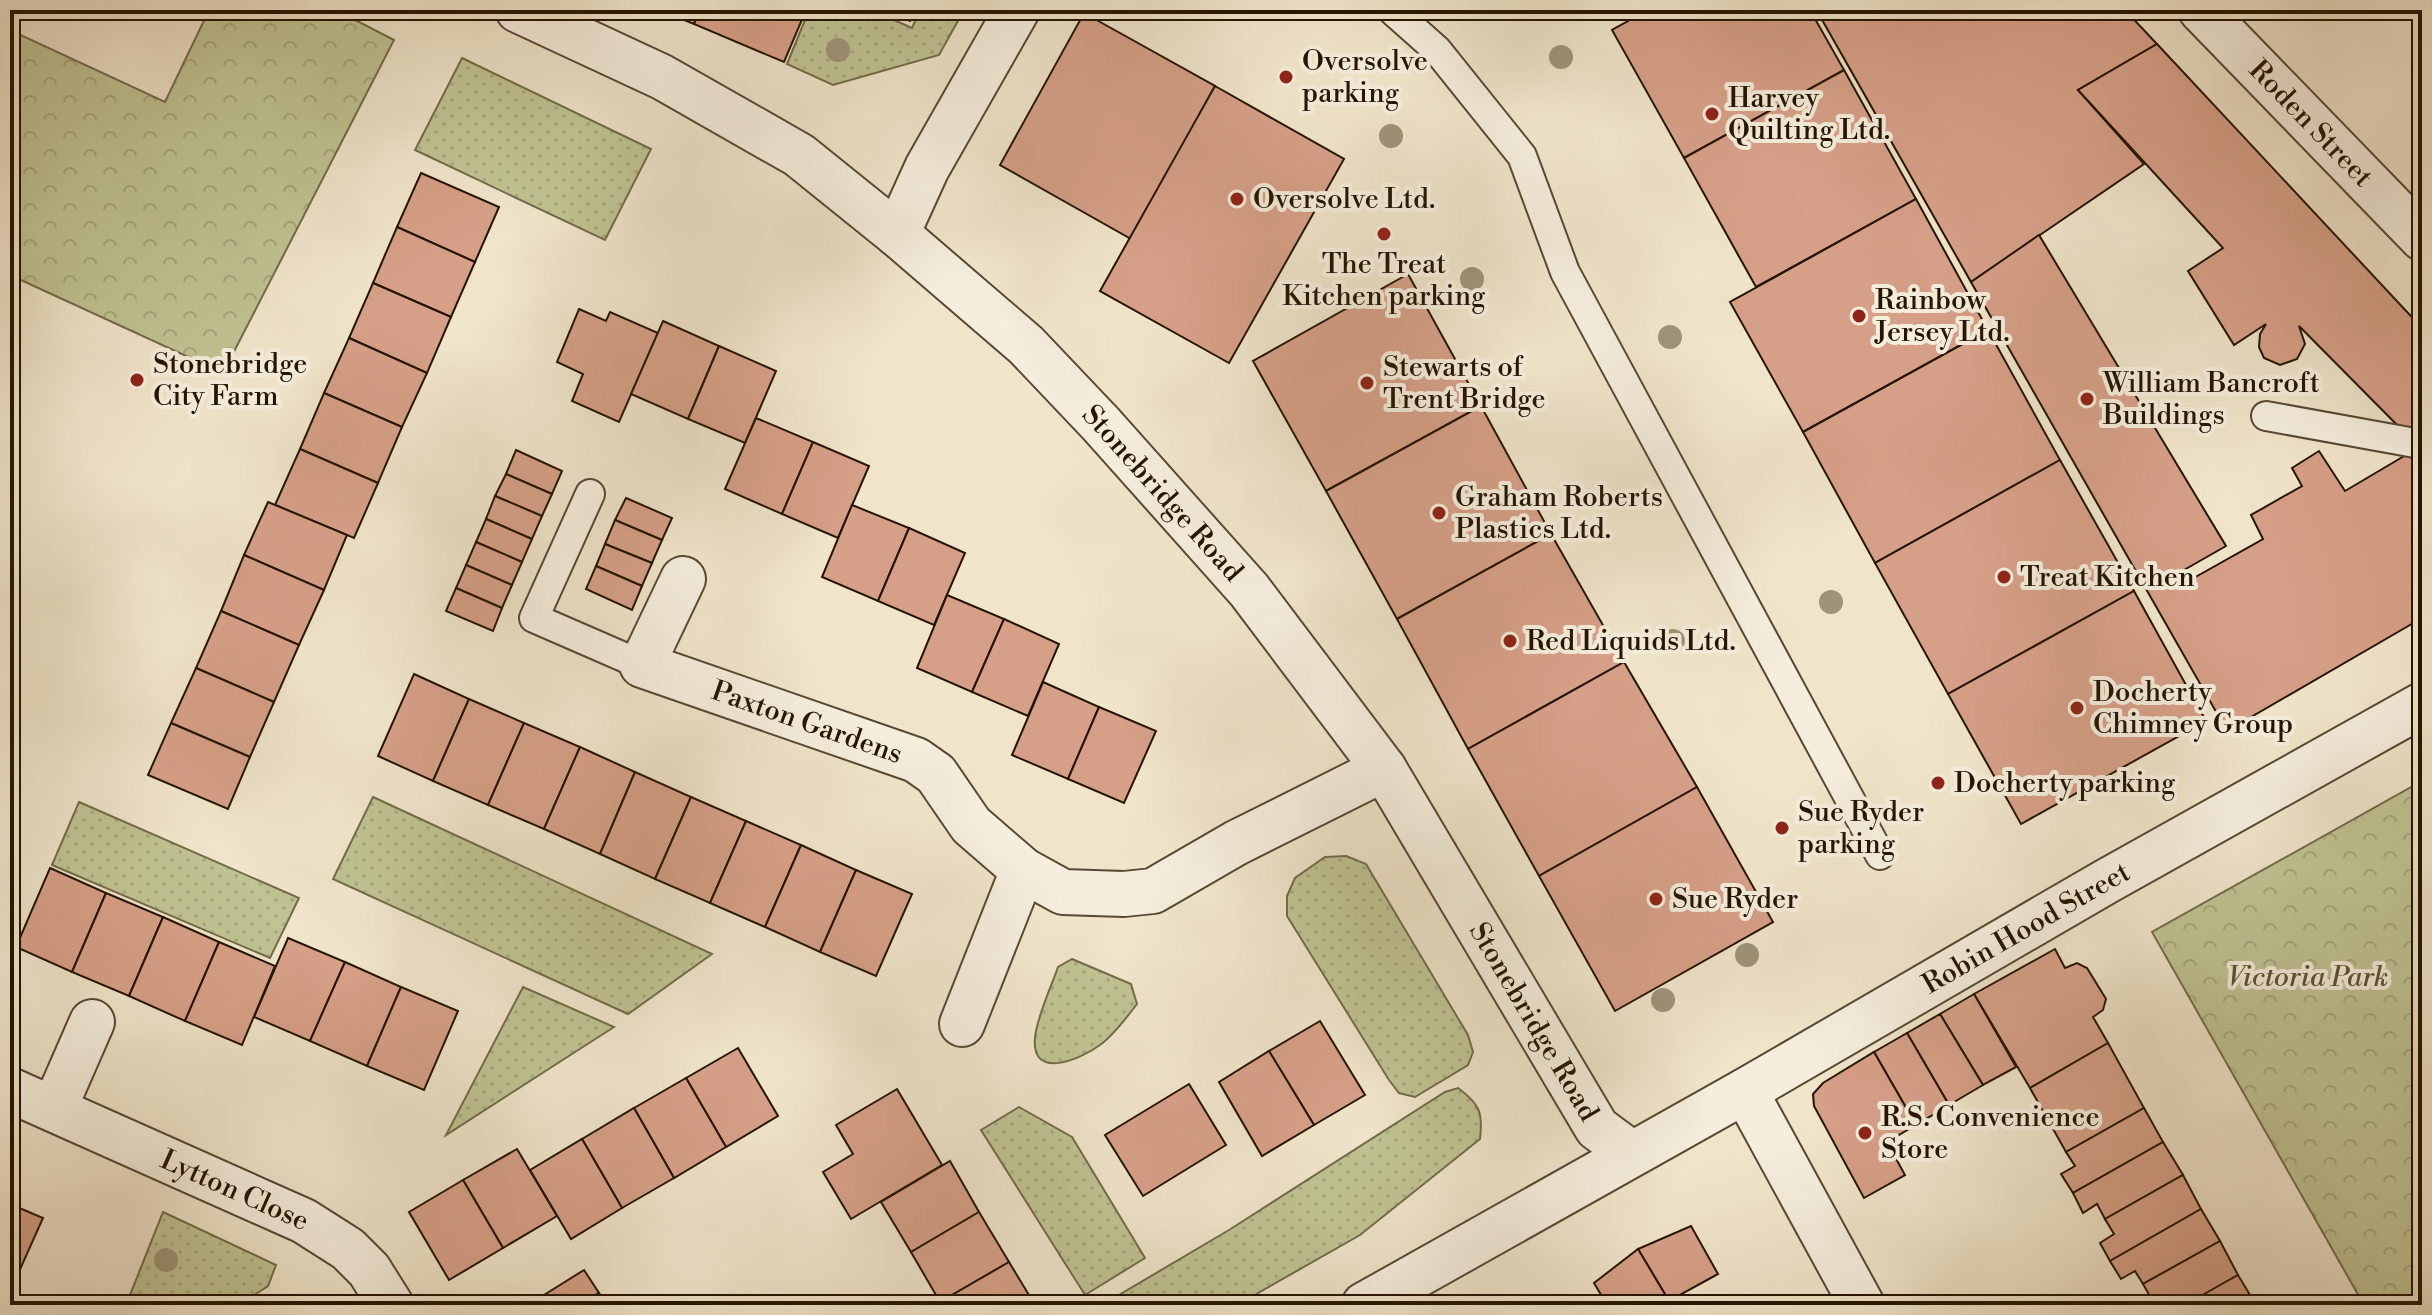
<svg xmlns="http://www.w3.org/2000/svg" width="2432" height="1315" viewBox="0 0 2432 1315" font-family="'Libre Bodoni',serif">
	<style>
		.grass { fill: url(#grass-dots); stroke: #726c4a; stroke-width: 2 }
		.park { fill: url(#park-crowns); stroke: #726c4a; stroke-width: 2 }
		.building { fill: #d6a088; stroke: #241401; stroke-width: 2 }
		.lines { fill: none; stroke-linecap: round; stroke-linejoin: round }
		.service-casing { stroke: #574834; stroke-width: 32 }
		.minor-casing { stroke: #574834; stroke-width: 48 }
		.service { stroke: #f5eedd; stroke-width: 28 }
		.minor { stroke: #f5eedd; stroke-width: 44 }
		.tree { fill: #9e9478 }
		.poi-dot { fill: #8f2418; stroke: #f5eedd; stroke-width: 3 }
		.labels { text-anchor: middle; dominant-baseline: central; stroke-width: 8; stroke-linejoin: round; paint-order: stroke }
		.poi-label { font-size: 28px; fill: #241401; stroke: #f5eedd; text-anchor: start }
		.street-label { font-size: 28px; fill: #241401; stroke: #f5eedd }
		.park-label { font-size: 28px; font-style: italic; fill: #5b5134; stroke: #f5eedd }
	</style>
	<defs>
		<pattern id="grass-dots" width="8" height="8" patternUnits="userSpaceOnUse" patternTransform="scale(2)"><rect width="8" height="8" fill="#c0c393"/><path d="M2 2h.1M6 6h.1" fill="none" stroke="#a5a77d" stroke-width="1.8" stroke-linecap="round"/></pattern>
		<pattern id="park-crowns" width="20" height="18" patternUnits="userSpaceOnUse" patternTransform="scale(2)"><rect width="20" height="18" fill="#c0c393"/><path d="M2 6a3 3 0 1 1 6 0M12 15a3 3 0 1 1 6 0" fill="none" stroke="#a5a77d"/></pattern>
	</defs>
	<rect width="100%" height="100%" fill="#f0e5cb"/>
	<filter id="stains"><feTurbulence type="fractalNoise" baseFrequency=".0025" numOctaves="4"/><feColorMatrix values="0 0 0 0 .2 0 0 0 0 .09 0 0 0 0 .02 0 0 0 .5 -.17"/></filter>
	<radialGradient id="worn" r=".72"><stop offset=".6" stop-color="#630" stop-opacity="0"/><stop offset="1" stop-color="#630" stop-opacity=".3"/></radialGradient>
	<!-- grass -->
	<g class="grass">
		<path d="M809 10H871L912 28 920 10H964L939 55 833 85 787 64Z"/>
		<path d="M462 58 651 149 605 240 415 150Z"/>
		<path d="M373 797 712 954 628 1014 333 879Z"/>
		<path d="M79 802 299 898 270 958 52 865Z"/>
		<path d="M1346 856 1366 864 1468 1035 1473 1052 1468 1065 1415 1097 1399 1093 1389 1080 1287 916V896L1295 878 1325 857Z"/>
		<path d="M1072 959 1131 984 1137 1004C1126 1018 1114 1035 1100 1045 1081 1059 1031 1081 1035 1038 1036 1019 1052 985 1058 967Z"/>
		<path d="M523 987 614 1027 446 1135Z"/>
		<path d="M1458 1088C1480 1104 1483 1113 1480 1139L1360 1235 1237 1305H1102L1229 1230 1445 1092Z"/>
		<path d="M1019 1107 1072 1137 1145 1258 1085 1295 981 1130Z"/>
		<path d="M163 1212 276 1265 268 1286 239 1305H126Z"/>
	</g>
	<!-- park -->
	<g class="park">
		<path d="M209 10H336L394 40 223 373 10 275V30L165 102Z"/>
		<path d="M2422 781V1305H2364L2152 932Z"/>
	</g>
	<!-- building -->
	<g class="building">
		<path d="M659 10H700L694 24Z"/>
		<path d="M700 10H806L784 62 694 24Z"/>
		<path d="M885 10H915L910 21Z"/>
		<path d="M1648 10H1810L1844 70 1684 158 1612 30Z"/>
		<path d="M1833 10H2125L2157 44 2078 90 2144 164 1971 282 1821 18Z"/>
		<path d="M1084 13 1215 86 1131 239 1000 165Z"/>
		<path d="M2157 44 2422 328V618L2227 731 1971 282 2039 235 2226 546 2177 574 2183 584 2263 539 2251 515 2302 486 2292 468 2319 451 2345 491 2416 449 2405 433 2299 326 2305 344 2297 359 2280 365 2264 358 2259 347 2260 334 2266 324 2234 345 2188 271 2223 248 2078 90Z"/>
		<path d="M1844 70 1916 199 1756 287 1684 158Z"/>
		<path d="M1215 86 1344 159 1229 363 1100 291Z"/>
		<path d="M421 173 499 207 475 262 397 227Z"/>
		<path d="M1916 199 1988 330 1803 432 1730 302Z"/>
		<path d="M397 227 475 262 451 317 373 283Z"/>
		<path d="M1408 274 1481 406 1326 491 1253 361Z"/>
		<path d="M373 283 451 317 427 373 349 338Z"/>
		<path d="M579 309 606 321 610 312 658 333 619 422 572 401 583 374 557 362Z"/>
		<path d="M663 321 719 346 688 419 631 394Z"/>
		<path d="M1988 330 2060 460 1875 563 1803 432Z"/>
		<path d="M349 338 427 373 402 427 324 393Z"/>
		<path d="M719 346 776 371 745 443 688 419Z"/>
		<path d="M324 393 402 427 378 483 300 449Z"/>
		<path d="M1481 406 1551 534 1397 619 1326 491Z"/>
		<path d="M756 418 813 442 782 514 725 489Z"/>
		<path d="M813 442 869 466 838 538 782 514Z"/>
		<path d="M300 449 378 483 354 538 275 505Z"/>
		<path d="M516 450 562 471 552 494 506 474Z"/>
		<path d="M2060 460 2134 591 1948 694 1875 563Z"/>
		<path d="M506 474 552 494 542 516 495 496Z"/>
		<path d="M495 496 542 516 532 539 486 519Z"/>
		<path d="M626 498 672 518 662 540 615 520Z"/>
		<path d="M268 502 347 535 324 590 244 555Z"/>
		<path d="M852 505 909 528 878 601 822 577Z"/>
		<path d="M486 519 532 539 522 562 476 542Z"/>
		<path d="M615 520 662 540 652 563 605 544Z"/>
		<path d="M909 528 965 553 934 625 878 601Z"/>
		<path d="M1551 534 1624 662 1468 749 1397 619Z"/>
		<path d="M476 542 522 562 512 585 466 565Z"/>
		<path d="M605 544 652 563 642 586 596 566Z"/>
		<path d="M244 555 324 590 299 645 221 611Z"/>
		<path d="M466 565 512 585 502 608 456 588Z"/>
		<path d="M596 566 642 586 632 610 586 589Z"/>
		<path d="M456 588 502 608 493 631 446 611Z"/>
		<path d="M2134 591 2206 721 2021 824 1948 694Z"/>
		<path d="M947 595 1004 619 972 692 917 668Z"/>
		<path d="M221 611 299 645 274 702 196 668Z"/>
		<path d="M1004 619 1059 644 1028 716 972 692Z"/>
		<path d="M1624 662 1697 787 1539 876 1468 749Z"/>
		<path d="M196 668 274 702 250 757 171 723Z"/>
		<path d="M414 674 469 699 433 781 378 756Z"/>
		<path d="M1043 682 1099 707 1068 779 1012 755Z"/>
		<path d="M469 699 524 723 488 805 433 781Z"/>
		<path d="M1099 707 1156 731 1124 803 1068 779Z"/>
		<path d="M171 723 250 757 228 809 148 775Z"/>
		<path d="M524 723 580 747 544 829 488 805Z"/>
		<path d="M580 747 635 772 600 854 544 829Z"/>
		<path d="M635 772 691 797 655 879 600 854Z"/>
		<path d="M1697 787 1773 922 1615 1011 1539 876Z"/>
		<path d="M691 797 746 821 710 903 655 879Z"/>
		<path d="M746 821 801 845 765 927 710 903Z"/>
		<path d="M801 845 856 870 820 952 765 927Z"/>
		<path d="M50 868 106 893 72 972 16 947Z"/>
		<path d="M856 870 912 894 876 976 820 952Z"/>
		<path d="M106 893 163 917 129 996 72 972Z"/>
		<path d="M163 917 219 942 185 1021 129 996Z"/>
		<path d="M288 938 345 962 310 1041 254 1017Z"/>
		<path d="M219 942 275 966 242 1045 185 1021Z"/>
		<path d="M2055 949 2065 968 2077 963 2087 968 2106 999 2103 1010 2093 1017 2108 1043 2030 1088 1974 994Z"/>
		<path d="M345 962 401 987 367 1066 310 1041Z"/>
		<path d="M401 987 458 1011 424 1090 367 1066Z"/>
		<path d="M1974 994 2016 1067 1983 1085 1940 1014Z"/>
		<path d="M1940 1014 1983 1085 1949 1105 1907 1033Z"/>
		<path d="M1320 1021 1365 1095 1314 1125 1269 1051Z"/>
		<path d="M1907 1033 1949 1105 1916 1125 1874 1052Z"/>
		<path d="M2108 1043 2144 1108 2066 1152 2030 1088Z"/>
		<path d="M738 1048 778 1116 726 1147 686 1078Z"/>
		<path d="M1269 1051 1314 1125 1262 1156 1219 1082Z"/>
		<path d="M1874 1052 1916 1125 1887 1142 1905 1175 1864 1198 1814 1106 1813 1094 1823 1083Z"/>
		<path d="M686 1078 726 1147 674 1178 634 1108Z"/>
		<path d="M1189 1084 1226 1145 1143 1196 1105 1135Z"/>
		<path d="M897 1089 942 1165 851 1219 823 1172 853 1154 836 1125Z"/>
		<path d="M634 1108 674 1178 622 1208 582 1139Z"/>
		<path d="M2144 1108 2163 1142 2073 1193 2061 1174 2075 1166 2066 1152Z"/>
		<path d="M582 1139 622 1208 571 1239 530 1170Z"/>
		<path d="M2163 1142 2183 1175 2105 1219 2097 1204 2083 1213 2073 1193Z"/>
		<path d="M517 1149 557 1216 503 1248 463 1180Z"/>
		<path d="M950 1161 979 1212 911 1252 881 1202Z"/>
		<path d="M2183 1175 2201 1209 2110 1261 2100 1243 2114 1234 2105 1219Z"/>
		<path d="M463 1180 503 1248 449 1280 409 1212Z"/>
		<path d="M10 1204 43 1218 13 1285 10 1284Z"/>
		<path d="M2201 1209 2220 1241 2143 1284 2135 1271 2121 1279 2110 1261Z"/>
		<path d="M979 1212 1009 1262 940 1302 911 1252Z"/>
		<path d="M1691 1226 1718 1274 1669 1301 1638 1249Z"/>
		<path d="M2220 1241 2238 1275 2185 1305H2138L2151 1298 2143 1284Z"/>
		<path d="M1638 1249 1669 1301 1663 1305H1607L1594 1283Z"/>
		<path d="M1009 1262 1035 1305H942L940 1302Z"/>
		<path d="M584 1270 599 1293 579 1305H539L536 1300Z"/>
		<path d="M2238 1275 2256 1305H2185Z"/>
		<path d="M599 1293 606 1305H579Z"/>
	</g>
	<g class="lines">
		<defs>
			<g id="service">
				<path d="M1392 10 1437 50 1522 156 1565 272 1880 855"/>
				<path d="M2266 416 2415 443"/>
				<path d="M590 494 534 618 642 665"/>
			</g>
			<g id="minor">
				<path id="s1" d="M518 10 662 77 799 155 897 234 1026 345 1101 424 1249 590 1384 769 1597 1128 1632 1154"/>
				<path id="s2" d="M2201 10 2422 238"/>
				<path d="M897 234 927 168 1017 10"/>
				<path id="s3" d="M683 579 642 665 916 760 936 774 971 825 1023 870 1063 892 1124 894 1153 891 1236 843 1384 769"/>
				<path d="M962 1024 1023 870"/>
				<path id="s4" d="M10 1090 304 1221 348 1249 369 1270 391 1305"/>
				<path d="M1745 1091 1862 1305"/>
				<path d="M54 1109 92 1022"/>
				<path id="s5" d="M1364 1305 1745 1091 2107 881 2422 705"/>
			</g>
		</defs>
		<!-- service casing -->
		<use href="#service" class="service-casing"/>
		<!-- minor casing -->
		<use href="#minor" class="minor-casing"/>
		<!-- service -->
		<use href="#service" class="service"/>
		<!-- minor -->
		<use href="#minor" class="minor"/>
	</g>
	<!-- trees -->
	<g class="tree">
		<circle cx="838" cy="50" r="12"/>
		<circle cx="1561" cy="57" r="12"/>
		<circle cx="1391" cy="136" r="12"/>
		<circle cx="1472" cy="279" r="12"/>
		<circle cx="1670" cy="337" r="12"/>
		<circle cx="1831" cy="602" r="12"/>
		<circle cx="1673" cy="641" r="12"/>
		<circle cx="1747" cy="955" r="12"/>
		<circle cx="1663" cy="1000" r="12"/>
		<circle cx="166" cy="1260" r="12"/>
	</g>
	<!-- markers -->
	<g class="poi-dot">
		<circle cx="1286" cy="77" r="8"/>
		<circle cx="1712" cy="114" r="8"/>
		<circle cx="1237" cy="199" r="8"/>
		<circle cx="1384" cy="234" r="8"/>
		<circle cx="1859" cy="316" r="8"/>
		<circle cx="137" cy="380" r="8"/>
		<circle cx="1367" cy="383" r="8"/>
		<circle cx="2087" cy="399" r="8"/>
		<circle cx="1439" cy="513" r="8"/>
		<circle cx="2004" cy="577" r="8"/>
		<circle cx="1510" cy="641" r="8"/>
		<circle cx="2077" cy="708" r="8"/>
		<circle cx="1938" cy="783" r="8"/>
		<circle cx="1782" cy="828" r="8"/>
		<circle cx="1656" cy="899" r="8"/>
		<circle cx="1865" cy="1133" r="8"/>
	</g>
	<g class="labels">
		<!-- poi labels -->
		<g class="poi-label">
			<text x="1302" y="61">Oversolve<tspan x="1302" dy="32">parking</tspan></text>
			<text x="1728" y="98">Harvey<tspan x="1728" dy="32">Quilting Ltd.</tspan></text>
			<text x="1253" y="199">Oversolve Ltd.</text>
			<text x="1384" y="264" text-anchor="middle">The Treat<tspan x="1384" dy="32">Kitchen parking</tspan></text>
			<text x="1875" y="300">Rainbow<tspan x="1875" dy="32">Jersey Ltd.</tspan></text>
			<text x="153" y="364">Stonebridge<tspan x="153" dy="32">City Farm</tspan></text>
			<text x="1383" y="367">Stewarts of<tspan x="1383" dy="32">Trent Bridge</tspan></text>
			<text x="2103" y="383">William Bancroft<tspan x="2103" dy="32">Buildings</tspan></text>
			<text x="1455" y="497">Graham Roberts<tspan x="1455" dy="32">Plastics Ltd.</tspan></text>
			<text x="2020" y="577">Treat Kitchen</text>
			<text x="1526" y="641">Red Liquids Ltd.</text>
			<text x="2093" y="692">Docherty<tspan x="2093" dy="32">Chimney Group</tspan></text>
			<text x="1954" y="783">Docherty parking</text>
			<text x="1798" y="812">Sue Ryder<tspan x="1798" dy="32">parking</tspan></text>
			<text x="1672" y="899">Sue Ryder</text>
			<text x="1881" y="1117">R.S. Convenience<tspan x="1881" dy="32">Store</tspan></text>
		</g>
		<!-- street labels -->
		<g class="street-label">
			<text stroke="none"><textPath href="#s2" startOffset="158">Roden Street</textPath></text>
			<text stroke="none"><textPath href="#s1" startOffset="814">Stonebridge Road</textPath></text>
			<text stroke="none"><textPath href="#s3" startOffset="270">Paxton Gardens</textPath></text>
			<text stroke="none"><textPath href="#s5" startOffset="762">Robin Hood Street</textPath></text>
			<text stroke="none"><textPath href="#s1" startOffset="1462">Stonebridge Road</textPath></text>
			<text stroke="none"><textPath href="#s4" startOffset="246">Lytton Close</textPath></text>
		</g>
		<!-- park labels -->
		<g class="park-label">
			<text x="2308" y="977">Victoria Park</text>
		</g>
	</g>
	<!-- margin -->
	<rect width="2432" height="1315" fill="none" stroke="#f0e5cb" stroke-width="40"/>
	<rect x="12" y="12" width="2408" height="1291" fill="none" stroke="#241401" stroke-width="4"/>
	<rect x="20" y="20" width="2392" height="1275" fill="none" stroke="#241401" stroke-width="2"/>
	<rect width="100%" height="100%" filter="url(#stains)"/>
	<rect width="100%" height="100%" fill="url(#worn)"/>
</svg>
